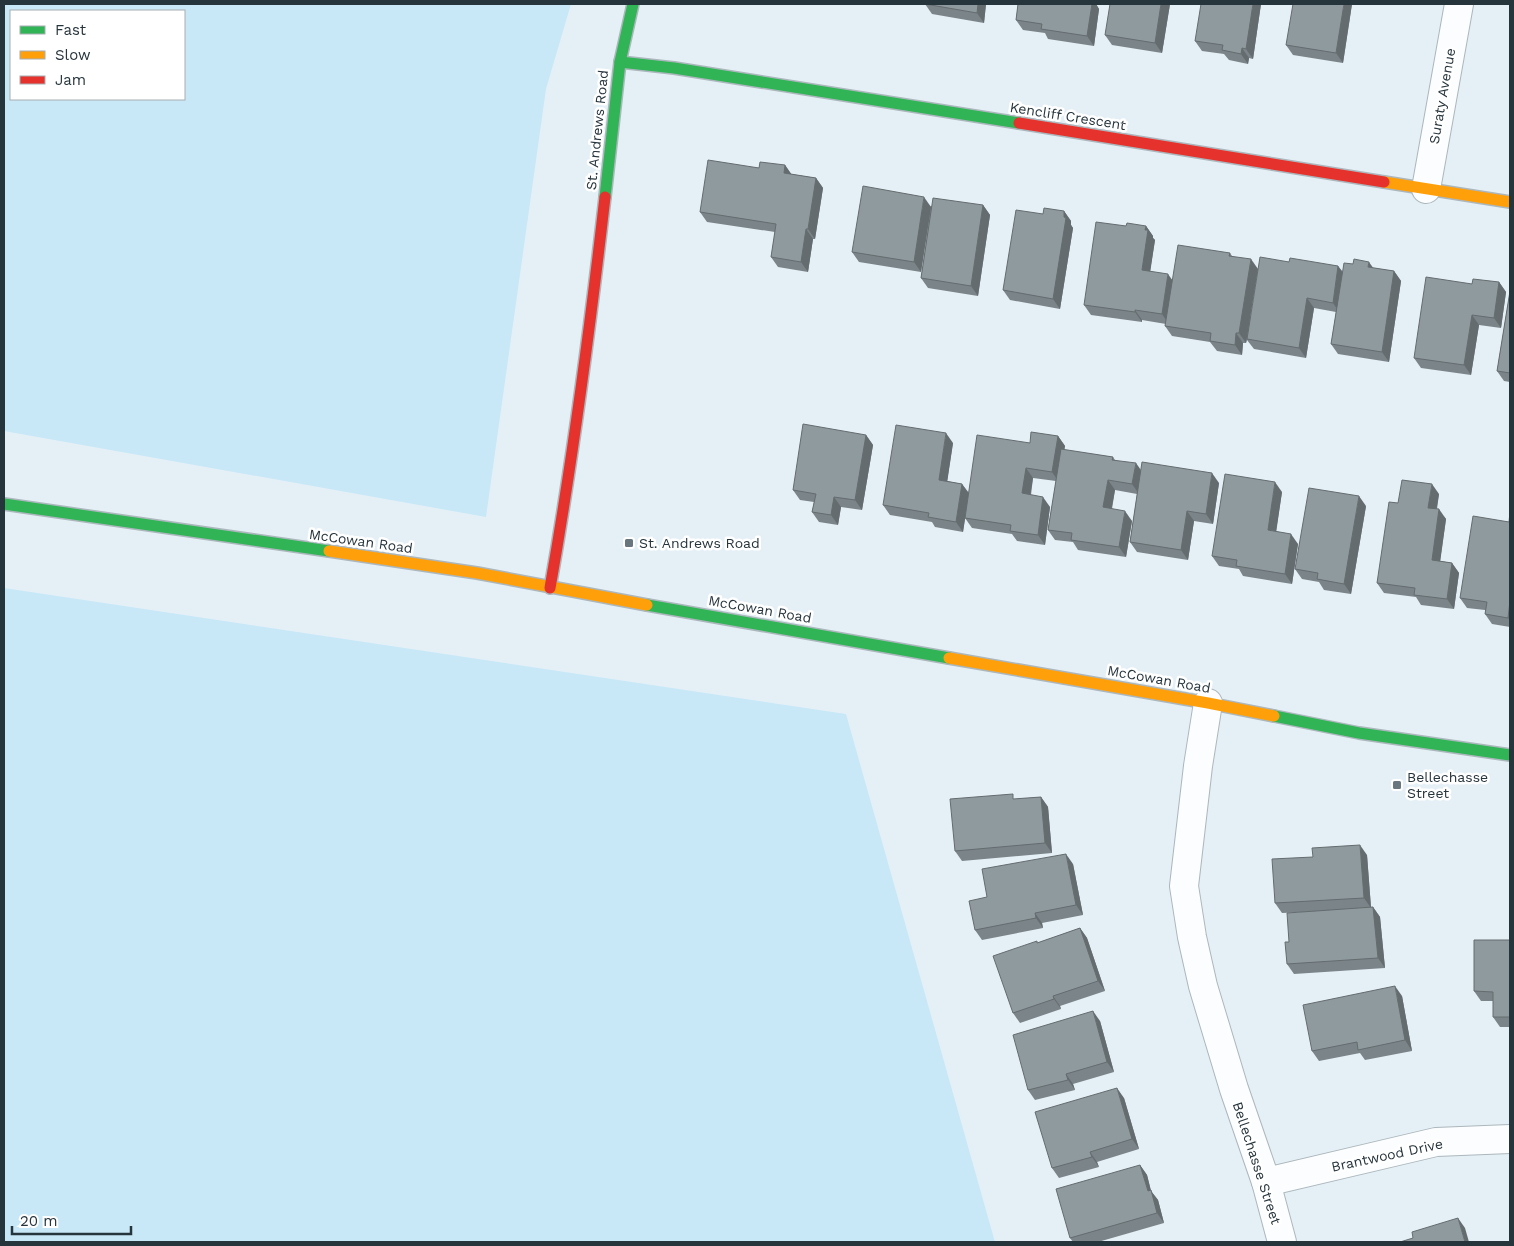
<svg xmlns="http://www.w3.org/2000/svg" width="1514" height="1246" viewBox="0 0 1514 1246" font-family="'Work Sans',sans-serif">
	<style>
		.green { fill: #c8e8f8; fill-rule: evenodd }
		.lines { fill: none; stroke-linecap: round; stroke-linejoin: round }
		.street-casing { stroke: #acb7bd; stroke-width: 30 }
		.fast-casing { stroke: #acb7bd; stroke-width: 14 }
		.slow-casing { stroke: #acb7bd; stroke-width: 14 }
		.jam-casing { stroke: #acb7bd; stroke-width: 14 }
		.street { stroke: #fbfdfe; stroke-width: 28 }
		.fast { stroke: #30b455; stroke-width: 11 }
		.slow { stroke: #ff9f0a; stroke-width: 11 }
		.jam { stroke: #e5322d; stroke-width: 11 }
		.wall { fill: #7b8489 }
		.shaded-wall { fill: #646c6f }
		.building { fill: #8f9a9f; stroke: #646c6f }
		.poi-dot { fill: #69767d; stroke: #fff; stroke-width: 2 }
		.labels { text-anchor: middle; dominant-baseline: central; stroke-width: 5; stroke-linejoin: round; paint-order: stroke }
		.street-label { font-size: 14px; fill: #26343c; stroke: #fff }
		.poi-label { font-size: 14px; fill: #26343c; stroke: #fff; text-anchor: start }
	</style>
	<rect width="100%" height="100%" fill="#e5f0f6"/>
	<!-- green -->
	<g class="green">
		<path d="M4 4H571L546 89 486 517 4 431ZM11 11H184V99H11Z"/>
		<path d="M4 588 846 714 995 1242H4Z"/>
	</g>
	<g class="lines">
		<defs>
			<g id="street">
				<path d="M1426 189 1459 4"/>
				<path d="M1208 703 1198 766 1184 886 1192 937 1203 986 1234 1089 1266 1182 1282 1242"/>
				<path d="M1266 1182 1436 1142 1510 1139"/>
			</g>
			<g id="fast">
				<path d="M620 62 674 68 1019 123"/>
				<path d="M605 197 620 62 633 4"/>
				<path d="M4 504 329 551"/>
				<path d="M647 605 949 658"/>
				<path d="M1274 716 1359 733 1510 755"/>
			</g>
			<g id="slow">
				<path d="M1384 182 1510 202"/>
				<path d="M329 551 477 573 647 605"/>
				<path d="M949 658 1208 703 1274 716"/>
			</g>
			<g id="jam">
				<path d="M1019 123 1384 182"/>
				<path d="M550 588C573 458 590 328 605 197"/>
			</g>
		</defs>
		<!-- street casing -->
		<use href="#street" class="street-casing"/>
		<!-- fast casing -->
		<use href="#fast" class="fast-casing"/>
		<!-- slow casing -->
		<use href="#slow" class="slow-casing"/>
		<!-- jam casing -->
		<use href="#jam" class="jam-casing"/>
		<!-- street -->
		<use href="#street" class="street"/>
		<!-- fast -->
		<use href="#fast" class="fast"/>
		<!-- slow -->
		<use href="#slow" class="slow"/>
		<!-- jam -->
		<use href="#jam" class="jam"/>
	</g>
	<!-- wall -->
	<g class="wall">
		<path d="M925 4H986L984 23 932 14Z"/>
		<path d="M1018 4H1096L1099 9 1094 46 1048 39 1045 33 1023 30 1016 20Z"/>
		<path d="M1170 4 1162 53 1112 45 1105 35Z"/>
		<path d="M1261 4 1253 59 1249 58 1248 64 1229 60 1224 54 1202 51 1195 41Z"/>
		<path d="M1352 4 1343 63 1293 55 1286 45Z"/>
		<path d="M785 165 791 174 816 178 823 188 815 239H813L808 272 778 267 771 257 775 232 707 222 700 212 759 168Z"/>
		<path d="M983 205 990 215 978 296 928 288 921 278 930 215 921 272 859 262 852 252 931 206Z"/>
		<path d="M1064 211 1071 221V225L1073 228 1060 309 1010 300 1003 290 1043 214Z"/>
		<path d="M1126 226H1146L1153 236V238L1155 240 1150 271 1173 280 1230 253 1232 256 1258 269 1250 318 1289 262 1338 266 1343 272 1373 268 1394 271 1401 281 1389 362 1338 354 1331 344 1336 312 1314 308 1306 358 1254 349 1247 340 1246 343H1243L1242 355 1217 351 1210 342 1172 336 1165 326 1166 324 1142 320V322L1091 315 1084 305Z"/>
		<path d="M1499 282 1506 292 1501 328 1479 325 1471 375 1421 368 1414 358 1472 284Z"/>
		<path d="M1510 291V382L1504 381 1497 371Z"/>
		<path d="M866 435 873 445 862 510 841 507 838 525 819 522 812 512 814 502 800 500 793 490Z"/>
		<path d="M1058 436 1065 446 1064 450 1113 457 1115 460 1141 471 1219 483 1213 524 1194 521 1188 560 1137 552 1130 542 1137 494 1115 490 1112 509 1132 521 1126 557 1078 550 1073 542 1055 540 1048 530 1056 481 1033 478 1031 495 1050 507 1045 545 1017 541 1012 534 972 528 965 518 963 532 935 527 932 522 890 515 883 505 953 443 947 481 962 484 969 493 1030 443Z"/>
		<path d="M1282 492 1276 531 1298 544 1292 584 1243 576 1239 569 1219 566 1212 556Z"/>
		<path d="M1439 494 1437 509 1446 519 1440 561 1452 563 1459 573 1454 609 1421 605 1416 597 1384 593 1377 583 1398 503Z"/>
		<path d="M1366 506 1351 594 1324 590 1319 582 1302 579 1295 569Z"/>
		<path d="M1510 512V627L1492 624 1485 614V610L1467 608 1460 598 1509 522Z"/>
		<path d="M1041 797 1048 807 1052 853 962 861 955 851 1017 799Z"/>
		<path d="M1367 855 1371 907H1373L1380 917 1385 968 1294 974 1287 964 1307 912 1282 913 1275 903Z"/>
		<path d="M1073 864 1083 915 1042 923 1043 928 982 940 975 930 987 897Z"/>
		<path d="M1080 928 1087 938 1105 991 1060 1006 1061 1009 1020 1023 1013 1013 1038 943Z"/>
		<path d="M1510 940V1027H1500L1493 1017V1001H1481L1474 991Z"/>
		<path d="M1402 996 1412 1051 1365 1060 1360 1053 1319 1061 1312 1051Z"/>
		<path d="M1100 1021 1114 1072 1073 1084 1075 1090 1035 1100 1028 1090Z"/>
		<path d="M1124 1098 1139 1149 1097 1162 1099 1167 1059 1178 1052 1168Z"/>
		<path d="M1140 1165 1147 1175 1151 1191 1158 1200 1164 1223 1098 1242H1073L1070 1238Z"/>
	</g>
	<!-- shaded-wall -->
	<g class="shaded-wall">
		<path d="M978 4H986L984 23 977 13Z"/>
		<path d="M1092 4H1096L1099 9 1094 46 1087 36Z"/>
		<path d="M1161 4H1170L1162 53 1155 43Z"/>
		<path d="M1253 4H1261L1253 59 1246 49Z"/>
		<path d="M1344 4H1352L1343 63 1336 53Z"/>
		<path d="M1242 48 1249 58 1248 64 1241 54Z"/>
		<path d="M785 165 792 175 784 173Z"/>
		<path d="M816 178 823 188 815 239 808 229Z"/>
		<path d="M924 197 931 207 921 272 914 262Z"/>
		<path d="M983 205 990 215 978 296 971 286Z"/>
		<path d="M1064 211 1071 221V225L1073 228 1060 309 1053 299Z"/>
		<path d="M1146 226 1153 236V238L1155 240 1149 280 1142 270 1145 230Z"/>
		<path d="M806 229 813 239 808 272 801 262Z"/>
		<path d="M1251 259 1258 269 1246 343 1239 333Z"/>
		<path d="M1369 262 1376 272 1368 267Z"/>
		<path d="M1338 266 1345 276 1340 313 1333 303Z"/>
		<path d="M1394 271 1401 281 1389 362 1382 352Z"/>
		<path d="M1168 274 1175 284 1169 324 1162 314Z"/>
		<path d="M1499 282 1506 292 1501 328 1494 318Z"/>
		<path d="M1307 298 1314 308 1306 358 1299 348Z"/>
		<path d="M1135 310 1142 320V322L1135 312Z"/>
		<path d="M1472 315 1479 325 1471 375 1464 365Z"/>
		<path d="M1236 333 1243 343 1242 355 1235 345Z"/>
		<path d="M946 433 953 443 946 490 939 480Z"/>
		<path d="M866 435 873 445 862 510 855 500Z"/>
		<path d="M1058 436 1065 446 1059 482 1052 472Z"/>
		<path d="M1136 463 1143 473 1139 494 1132 484Z"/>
		<path d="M1026 468 1033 478 1029 503 1022 493Z"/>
		<path d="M1212 473 1219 483 1213 524 1206 514Z"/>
		<path d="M1108 480 1115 490 1110 517 1103 507Z"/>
		<path d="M1275 482 1282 492 1275 540 1268 530Z"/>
		<path d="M962 484 969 494 963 532 956 522Z"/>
		<path d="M1432 484 1439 494 1435 518 1428 508Z"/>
		<path d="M1359 496 1366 506 1351 594 1344 584Z"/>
		<path d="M834 497 841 507 838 525 831 515Z"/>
		<path d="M1043 497 1050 507 1045 545 1038 535Z"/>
		<path d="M1439 509 1446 519 1439 570 1432 560Z"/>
		<path d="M1125 511 1132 521 1126 557 1119 547Z"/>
		<path d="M1187 511 1194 521 1188 560 1181 550Z"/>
		<path d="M1291 534 1298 544 1292 584 1285 574Z"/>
		<path d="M1452 563 1459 573 1454 609 1447 599Z"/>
		<path d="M1510 601V621L1508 618Z"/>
		<path d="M1041 797 1048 807 1052 853 1045 843Z"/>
		<path d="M1360 845 1367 855 1371 908 1364 898Z"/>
		<path d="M1066 854 1073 864 1083 915 1076 905Z"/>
		<path d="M1373 907 1380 917 1385 968 1378 958Z"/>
		<path d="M1035 913 1042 923 1043 928 1036 918Z"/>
		<path d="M1080 928 1087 938 1105 991 1098 981Z"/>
		<path d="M1395 986 1402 996 1412 1051 1405 1040Z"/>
		<path d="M1053 996 1060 1006 1061 1009 1054 999Z"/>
		<path d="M1093 1011 1100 1021 1114 1072 1107 1062Z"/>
		<path d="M1066 1074 1073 1084 1075 1090 1068 1080Z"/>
		<path d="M1117 1088 1124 1098 1139 1149 1132 1139Z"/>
		<path d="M1090 1152 1097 1162 1099 1167 1092 1157Z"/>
		<path d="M1140 1165 1147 1175 1151 1191 1158 1200 1164 1223 1157 1213 1148 1191Z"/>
		<path d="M1458 1218 1465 1228 1469 1242H1465Z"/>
	</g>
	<!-- building -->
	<g class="building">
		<path d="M925 4H978L977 13Z"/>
		<path d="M1018 4H1092L1087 36 1041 29 1042 24 1016 20Z"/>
		<path d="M1110 4H1161L1155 43 1105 35Z"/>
		<path d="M1201 4H1253L1246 49 1242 48 1241 54 1222 50 1223 45 1195 41Z"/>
		<path d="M1293 4H1344L1336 53 1286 45Z"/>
		<path d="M708 160 759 168 760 162 785 165 784 173 816 178 808 229H806L801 262 771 257 776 224 700 212Z"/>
		<path d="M863 186 924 197 914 262 852 252Z"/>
		<path d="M933 198 983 205 971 286 921 278Z"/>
		<path d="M1044 208 1064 211V217L1066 218 1053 299 1003 290 1016 210 1043 214Z"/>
		<path d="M1096 222 1126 226 1127 223 1146 226 1145 230H1148L1142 270 1168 274 1162 314 1135 310V312L1084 305Z"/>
		<path d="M1178 245 1230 253 1229 256 1251 259 1239 333H1236L1235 345 1210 341 1211 333 1165 326Z"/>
		<path d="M1260 257 1289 262 1290 258 1338 266 1333 303 1307 298 1299 348 1247 339Z"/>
		<path d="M1354 259 1369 262 1368 267 1394 271 1382 352 1331 344 1344 263 1353 264Z"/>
		<path d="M1426 277 1472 284 1473 279 1499 282 1494 318 1472 315 1464 365 1414 358Z"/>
		<path d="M1510 291V373L1497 371Z"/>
		<path d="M803 424 866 435 855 500 834 497 831 515 812 512 816 494 793 490Z"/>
		<path d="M896 425 946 433 939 480 962 484 956 522 928 517 929 513 883 505Z"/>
		<path d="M1031 432 1058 436 1052 472 1026 468 1022 493 1043 497 1038 535 1010 531 1011 525 965 518 977 435 1030 443Z"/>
		<path d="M1061 449 1113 457 1112 460 1136 463 1132 484 1108 480 1103 507 1125 511 1119 547 1071 540 1072 533 1048 530Z"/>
		<path d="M1142 462 1212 473 1206 514 1187 511 1181 550 1130 542Z"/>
		<path d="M1225 474 1275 482 1268 530 1291 534 1285 574 1236 566 1237 560 1212 556Z"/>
		<path d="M1402 480 1432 484 1428 508 1439 509 1432 560 1452 563 1447 599 1414 595 1415 588 1377 583 1389 502 1398 503Z"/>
		<path d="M1309 488 1359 496 1344 584 1317 579 1318 573 1295 569Z"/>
		<path d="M1510 512V601L1508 618 1485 614 1487 602 1460 598 1473 516 1509 522Z"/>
		<path d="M1013 794V799L1041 797 1045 843 955 851 950 799Z"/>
		<path d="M1360 845 1364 898 1275 903 1272 859 1313 857 1312 848Z"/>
		<path d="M1066 854 1076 905 1035 913 1036 918 975 930 969 901 987 897 982 869Z"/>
		<path d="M1373 907 1378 958 1287 964 1285 942H1289L1287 913Z"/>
		<path d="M1080 928 1098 981 1053 996 1054 999 1013 1013 993 956 1037 941V943Z"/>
		<path d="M1474 940H1510V1017H1493V992L1474 991Z"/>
		<path d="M1395 986 1405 1040 1358 1050 1357 1042 1312 1051 1303 1005Z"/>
		<path d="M1093 1011 1107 1062 1066 1074 1068 1080 1028 1090 1013 1035Z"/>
		<path d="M1117 1088 1132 1139 1090 1152 1092 1157 1052 1168 1035 1112Z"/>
		<path d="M1140 1165 1148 1191 1151 1190 1157 1213 1070 1238 1056 1189Z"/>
		<path d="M1458 1218 1465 1242H1400L1413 1238 1412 1232Z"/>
	</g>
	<!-- markers -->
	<g class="poi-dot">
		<rect x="624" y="538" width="10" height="10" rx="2.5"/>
		<rect x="1392" y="780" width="10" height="10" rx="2.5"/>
	</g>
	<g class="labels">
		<!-- street labels -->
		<g class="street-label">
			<text transform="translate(1442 96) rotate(-80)">Suraty Avenue</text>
			<text transform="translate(1068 116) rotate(9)">Kencliff Crescent</text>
			<text transform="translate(597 130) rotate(-84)">St. Andrews Road</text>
			<text transform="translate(361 541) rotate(8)">McCowan Road</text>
			<text transform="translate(760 609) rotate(10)">McCowan Road</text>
			<text transform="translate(1159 679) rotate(10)">McCowan Road</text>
			<text transform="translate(1387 1155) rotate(-12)">Brantwood Drive</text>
			<text transform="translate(1257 1163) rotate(72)">Bellechasse Street</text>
		</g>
		<!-- poi labels -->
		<g class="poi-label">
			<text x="639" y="543">St. Andrews Road</text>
			<text x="1407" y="777">Bellechasse<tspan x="1407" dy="16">Street</tspan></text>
		</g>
	</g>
	<!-- border -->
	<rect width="1514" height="1246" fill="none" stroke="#26343c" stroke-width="10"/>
	<!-- legend -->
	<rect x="10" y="10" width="175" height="90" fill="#ffffff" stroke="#a8aeb1"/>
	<rect x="20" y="26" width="25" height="8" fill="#30b455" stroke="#a8aeb1"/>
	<text x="55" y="35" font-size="15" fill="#26343c">Fast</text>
	<rect x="20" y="51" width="25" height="8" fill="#ff9f0a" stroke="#a8aeb1"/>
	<text x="55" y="60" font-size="15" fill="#26343c">Slow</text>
	<rect x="20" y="76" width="25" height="8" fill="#e5322d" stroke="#a8aeb1"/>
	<text x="55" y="85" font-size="15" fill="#26343c">Jam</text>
	<!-- scale -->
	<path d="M12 1226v8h119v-8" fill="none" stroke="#26343c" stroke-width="2.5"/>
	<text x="20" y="1226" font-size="15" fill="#26343c" stroke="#ffffff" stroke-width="4" paint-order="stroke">20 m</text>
</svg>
